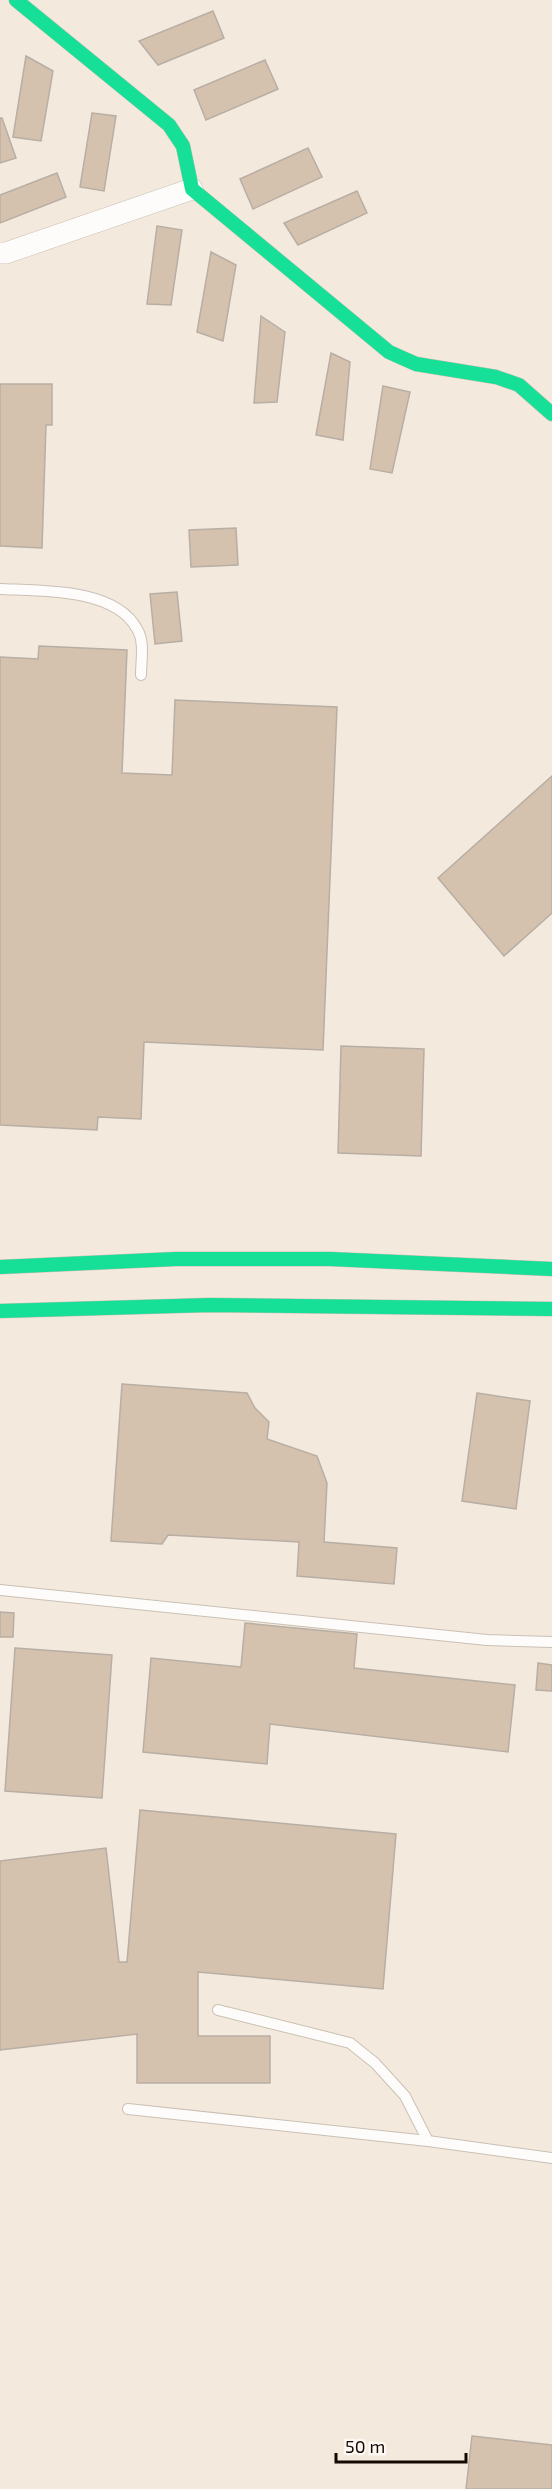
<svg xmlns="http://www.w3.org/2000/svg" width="552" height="2489" viewBox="0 0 552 2489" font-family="'Exo 2',sans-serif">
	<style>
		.building { fill: #d4c2ae; stroke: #b8aea4; stroke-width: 1.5 }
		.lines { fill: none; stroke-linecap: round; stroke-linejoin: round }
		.lane-casing { stroke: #cac0b5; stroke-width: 12 }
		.street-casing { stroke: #cac0b5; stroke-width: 22 }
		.fast-casing { stroke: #cac0b5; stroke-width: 15 }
		.lane { stroke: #fdfcfa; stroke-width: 10 }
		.street { stroke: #fdfcfa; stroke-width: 21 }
		.fast { stroke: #16e098; stroke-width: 14 }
	</style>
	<rect width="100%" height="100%" fill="#f4e9dd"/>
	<!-- building -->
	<g class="building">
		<path d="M213 11 224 38 158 65 139 41Z"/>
		<path d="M26 56 53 71 41 141 13 137Z"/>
		<path d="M265 60 278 89 206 120 194 90Z"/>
		<path d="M92 113 116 116 104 191 80 187Z"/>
		<path d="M0 118H2L16 158 0 163Z"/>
		<path d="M308 148 322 177 253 209 240 179Z"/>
		<path d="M57 173 66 197 0 223V195Z"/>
		<path d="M357 191 367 213 298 245 284 223Z"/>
		<path d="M157 226 182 230 171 305 147 304Z"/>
		<path d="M211 252 236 265 223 341 197 332Z"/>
		<path d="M261 316 285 332 277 402 254 403Z"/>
		<path d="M331 353 350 362 343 440 316 435Z"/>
		<path d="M0 384H52V425H46L42 548 0 546Z"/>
		<path d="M383 386 410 392 392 473 370 469Z"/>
		<path d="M236 528 238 565 191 567 189 530Z"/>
		<path d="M177 592 182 641 155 644 150 594Z"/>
		<path d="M39 646 127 650 122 773 172 775 175 700 337 707 323 1050 144 1042 141 1119 98 1117 97 1130 0 1125V657L38 659Z"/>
		<path d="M552 776V913L504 956 438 878Z"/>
		<path d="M341 1046 424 1049 421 1156 338 1153Z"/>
		<path d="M122 1384 247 1393 255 1408 269 1422 267 1439 317 1456 327 1483 324 1542 397 1548 394 1584 297 1576 299 1542 168 1535 162 1544 111 1541Z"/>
		<path d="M477 1393 530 1401 516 1509 462 1501Z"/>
		<path d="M0 1612 14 1613 13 1637H0Z"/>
		<path d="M245 1623 357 1634 354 1668 515 1685 508 1752 270 1724 267 1764 143 1752 151 1658 241 1667Z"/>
		<path d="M15 1648 112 1655 102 1798 5 1791Z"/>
		<path d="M538 1663 552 1665V1691L536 1690Z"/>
		<path d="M140 1810 396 1834 383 1989 198 1972V2036H270V2083H137V2034L0 2050V1861L106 1848 119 1962H127Z"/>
		<path d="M472 2436 552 2445V2489H466Z"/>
	</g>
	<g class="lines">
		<defs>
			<g id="lane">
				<path d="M0 589C41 591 115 588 137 629 145 641 141 661 141 675"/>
				<path d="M0 1590 487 1640 552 1642"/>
				<path d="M218 2010 350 2043 375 2063 405 2096 428 2141 552 2158"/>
				<path d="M128 2109 428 2141"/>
			</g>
			<path id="street" d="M0 253H6L192 189"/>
			<g id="fast">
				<path d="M16 0 169 125 183 146 192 189 389 352 416 364 496 377 519 385 552 414"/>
				<path d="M0 1267 176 1259H330L552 1269"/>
				<path d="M0 1311 210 1305 552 1309"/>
			</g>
		</defs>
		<!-- lane casing -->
		<use href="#lane" class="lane-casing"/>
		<!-- street casing -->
		<use href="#street" class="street-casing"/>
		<!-- fast casing -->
		<use href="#fast" class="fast-casing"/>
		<!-- lane -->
		<use href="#lane" class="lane"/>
		<!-- street -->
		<use href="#street" class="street"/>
		<!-- fast -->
		<use href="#fast" class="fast"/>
	</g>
	<!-- scale -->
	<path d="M336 2453v9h130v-9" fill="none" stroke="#130a03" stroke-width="3"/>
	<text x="345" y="2453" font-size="18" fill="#130a03" stroke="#fef9f4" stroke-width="4.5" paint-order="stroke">50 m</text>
</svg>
